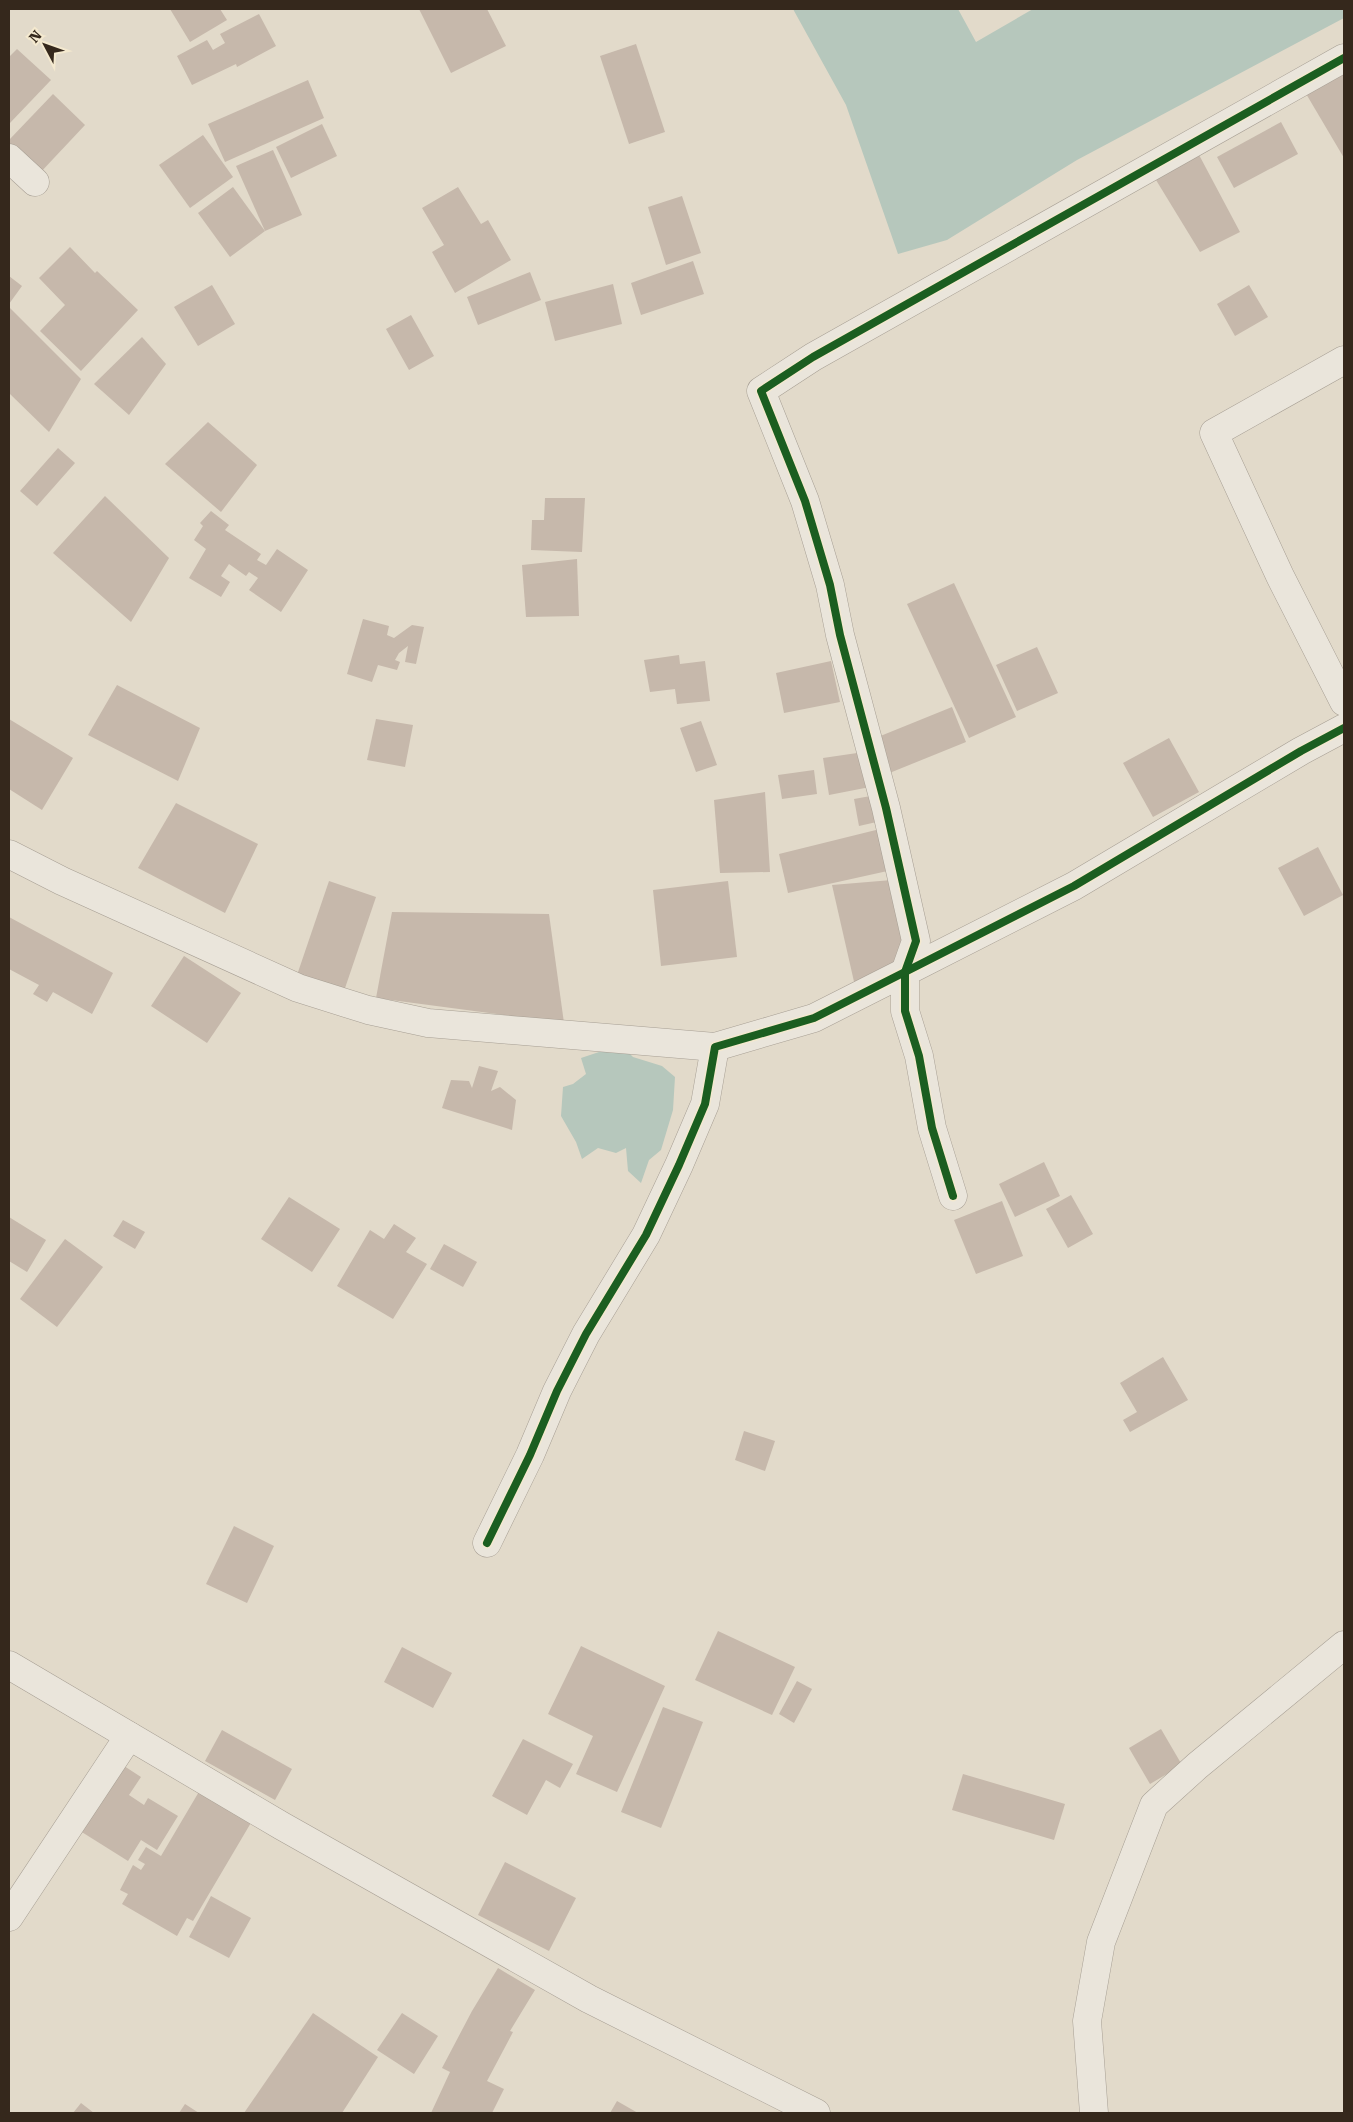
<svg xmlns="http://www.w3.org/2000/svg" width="1353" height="2122" viewBox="0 0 1353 2122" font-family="'Roboto Serif',serif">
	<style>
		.water { fill: #b6c7bc }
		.building { fill: #c6b8ab }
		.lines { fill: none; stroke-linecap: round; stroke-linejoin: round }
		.minor-casing { stroke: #a79f94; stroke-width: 29 }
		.minor { stroke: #eae5db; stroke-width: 28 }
		.cycleway-casing { stroke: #f4e9cf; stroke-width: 11 }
		.cycleway { stroke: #1b5e20; stroke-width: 8 }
	</style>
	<rect width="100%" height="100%" fill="#e2daca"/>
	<!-- water -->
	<g class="water">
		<path d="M793 9H958L976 42 1033 9H1344V18L1077 160 947 240 898 254 846 105Z"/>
		<path d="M625 1049 633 1057 662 1066 675 1077 673 1110 661 1150 649 1160 641 1183 628 1171 626 1148 616 1153 598 1148 582 1159 576 1142 561 1116 563 1087 573 1084 586 1074 581 1058 599 1052Z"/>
	</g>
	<!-- building -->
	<g class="building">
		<path d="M170 9H220L227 20 190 42Z"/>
		<path d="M419 9H487L506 46 451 73Z"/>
		<path d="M259 14 276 46 237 67 236 64 192 85 177 56 207 40 213 50 225 43 220 34Z"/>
		<path d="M636 44 665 132 629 144 600 56Z"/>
		<path d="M17 49 51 80 9 124V57Z"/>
		<path d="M1344 73V158L1305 92Z"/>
		<path d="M308 80 324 118 225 162 208 124Z"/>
		<path d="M53 94 85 125 39 174 9 145V140Z"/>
		<path d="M1281 122 1298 154 1234 188 1217 157Z"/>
		<path d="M322 124 337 156 291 178 276 147Z"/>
		<path d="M203 135 233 177 190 208 159 165Z"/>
		<path d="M273 150 302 215 265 231 236 166Z"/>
		<path d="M1198 153 1240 232 1200 252 1156 180Z"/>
		<path d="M233 187 265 231 230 257 198 213Z"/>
		<path d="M458 187 481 224 488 220 511 260 455 293 432 252 444 245 422 208Z"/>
		<path d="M682 196 701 253 666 265 648 207Z"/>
		<path d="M70 247 95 273 97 271 138 310 81 371 40 331 65 305 39 278Z"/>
		<path d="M693 261 704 294 641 315 631 283Z"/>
		<path d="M530 272 541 300 478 325 467 297Z"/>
		<path d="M9 276 22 286 9 304Z"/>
		<path d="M613 284 622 324 555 341 545 302Z"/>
		<path d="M212 285 235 324 198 346 174 307Z"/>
		<path d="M1249 285 1268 317 1235 336 1217 304Z"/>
		<path d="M9 307 81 379 49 432 9 393Z"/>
		<path d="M411 315 434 356 409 370 386 329Z"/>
		<path d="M142 337 166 364 129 415 94 384Z"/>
		<path d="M208 422 257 465 221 512 165 464Z"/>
		<path d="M58 448 75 463 37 506 20 491Z"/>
		<path d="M105 496 169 558 131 622 53 553Z"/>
		<path d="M545 498H585L582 552 531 550 532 520H544Z"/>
		<path d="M211 511 229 525 225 530 261 554 257 560 266 565 277 549 308 570 281 612 249 590 258 578 249 572 246 576 229 564 221 576 230 582 221 597 189 578 206 549 194 540 203 526 200 523Z"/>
		<path d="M577 559 579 616 526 617 522 565Z"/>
		<path d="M954 583 1016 717 969 738 907 604Z"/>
		<path d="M363 619 389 626 387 635 394 638 412 625 424 627 416 664 405 662 408 646 399 653 395 660 400 662 397 670 378 665 372 682 347 674Z"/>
		<path d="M1037 647 1058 693 1017 711 996 665Z"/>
		<path d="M679 655 680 664 705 661 710 701 677 704 675 689 650 692 644 660Z"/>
		<path d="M831 661 840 702 784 713 776 673Z"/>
		<path d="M117 685 200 728 178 781 88 735Z"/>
		<path d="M952 707 966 742 887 774 873 739Z"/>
		<path d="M9 719 73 758 42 810 9 789Z"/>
		<path d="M376 719 413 725 405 767 367 760Z"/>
		<path d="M701 721 717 765 696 772 680 728Z"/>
		<path d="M1169 738 1199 792 1153 817 1123 763Z"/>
		<path d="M864 752 870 787 829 795 823 758Z"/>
		<path d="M814 770 817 794 782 799 778 775Z"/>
		<path d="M765 792 770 872 720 873 714 800Z"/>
		<path d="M876 795 881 821 859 826 854 799Z"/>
		<path d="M176 803 258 844 225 913 138 868Z"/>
		<path d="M884 828 892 870 788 893 779 854Z"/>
		<path d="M1318 847 1343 895 1304 916 1278 868Z"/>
		<path d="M892 880 906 954 855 986 832 885Z"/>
		<path d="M329 881 376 897 343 994 296 978Z"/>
		<path d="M728 881 737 957 661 966 653 890Z"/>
		<path d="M392 912 549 914 564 1023 376 998Z"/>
		<path d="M9 917 113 973 92 1014 53 992 47 1002 33 994 39 985 9 969Z"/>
		<path d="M184 956 241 993 207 1043 151 1006Z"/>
		<path d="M479 1066 498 1071 491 1091 500 1087 516 1100 512 1130 442 1108 451 1080 469 1081 472 1088Z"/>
		<path d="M1044 1162 1060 1196 1015 1217 999 1184Z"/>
		<path d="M1071 1195 1093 1234 1068 1248 1046 1209Z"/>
		<path d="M289 1197 340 1229 312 1272 261 1239Z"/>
		<path d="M1002 1201 1023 1256 976 1274 954 1220Z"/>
		<path d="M9 1217 46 1240 27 1272 9 1261Z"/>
		<path d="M123 1220 145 1232 135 1249 113 1236Z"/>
		<path d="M394 1224 416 1238 406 1252 427 1264 393 1319 337 1286 370 1230 384 1239Z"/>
		<path d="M65 1239 103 1267 57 1327 20 1299Z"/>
		<path d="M444 1244 477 1262 463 1287 430 1269Z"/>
		<path d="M1163 1357 1188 1400 1130 1432 1123 1420 1137 1412 1120 1383Z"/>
		<path d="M744 1431 775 1441 765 1471 735 1460Z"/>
		<path d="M234 1526 274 1546 247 1603 206 1584Z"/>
		<path d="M718 1631 795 1667 772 1715 695 1680Z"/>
		<path d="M581 1646 665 1686 617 1792 576 1774 593 1736 548 1714Z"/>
		<path d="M402 1647 452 1673 433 1708 384 1682Z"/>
		<path d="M797 1681 812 1689 794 1723 779 1714Z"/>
		<path d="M663 1707 703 1722 661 1828 621 1812Z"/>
		<path d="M1161 1729 1182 1765 1150 1784 1129 1748Z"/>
		<path d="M222 1730 292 1769 275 1800 205 1761Z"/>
		<path d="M523 1739 573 1764 560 1788 546 1780 527 1815 492 1796Z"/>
		<path d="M121 1764 141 1777 129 1795 144 1805 148 1798 178 1816 157 1850 141 1840 128 1861 77 1829Z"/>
		<path d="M963 1774 1065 1804 1054 1840 952 1810Z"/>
		<path d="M200 1790 252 1821 193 1921 187 1918 177 1936 122 1904 128 1894 120 1890 133 1865 141 1870 145 1864 138 1860 146 1847 161 1856Z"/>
		<path d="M505 1862 576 1898 549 1951 478 1915Z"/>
		<path d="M211 1896 251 1918 229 1958 189 1937Z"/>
		<path d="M498 1968 535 1990 510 2031 513 2032 487 2081 504 2089 492 2113H431L450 2072 442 2068 472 2011Z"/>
		<path d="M313 2013 378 2057 342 2113H244Z"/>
		<path d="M402 2013 438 2036 414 2074 377 2050Z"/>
		<path d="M617 2101 638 2113H610Z"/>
		<path d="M81 2103 94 2113H73Z"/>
		<path d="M185 2104 199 2113H179Z"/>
	</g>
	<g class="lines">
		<defs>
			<g id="minor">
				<path d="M9 158 35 182"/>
				<path d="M1344 360 1214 433 1280 576 1344 702"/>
				<path d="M9 854 62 881 298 988 368 1010 428 1023 715 1047"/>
				<path d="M953 1196 932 1128 919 1056 905 1011V972L916 941 886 808 840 635 830 585 805 501 761 391 813 357 1344 58"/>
				<path d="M487 1543 530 1455 557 1391 586 1334 646 1235 679 1165 705 1104 715 1047 814 1018 905 972 1074 886 1301 751 1344 728"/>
				<path d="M9 1665 282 1826 589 1999 816 2113"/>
				<path d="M9 1917 129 1736"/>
				<path d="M1094 2113 1087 2021 1101 1942 1154 1805 1197 1766 1344 1645"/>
			</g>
		</defs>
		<!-- minor casing -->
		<use href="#minor" class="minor-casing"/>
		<!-- minor -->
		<use href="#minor" class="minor"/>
		<defs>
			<g id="cycleway">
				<path d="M953 1196 932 1128 919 1056 905 1011V972L916 941 886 808 840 635 830 585 805 501 761 391 813 357 1344 58"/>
				<path d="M487 1543 530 1455 557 1391 586 1334 646 1235 679 1165 705 1104 715 1047 814 1018 905 972 1074 886 1301 751 1344 728"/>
			</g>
		</defs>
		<!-- cycleway casing -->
		<use href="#cycleway" class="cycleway-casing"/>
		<!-- cycleway -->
		<use href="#cycleway" class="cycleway"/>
	</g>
	<!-- border -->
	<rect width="1353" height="2122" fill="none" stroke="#35281c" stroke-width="20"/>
	<!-- north arrow -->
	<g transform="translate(45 45) rotate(311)" stroke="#f4e9cf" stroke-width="4" paint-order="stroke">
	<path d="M0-4L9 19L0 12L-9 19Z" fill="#35281c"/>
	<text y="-8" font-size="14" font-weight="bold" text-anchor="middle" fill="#35281c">N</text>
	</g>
</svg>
